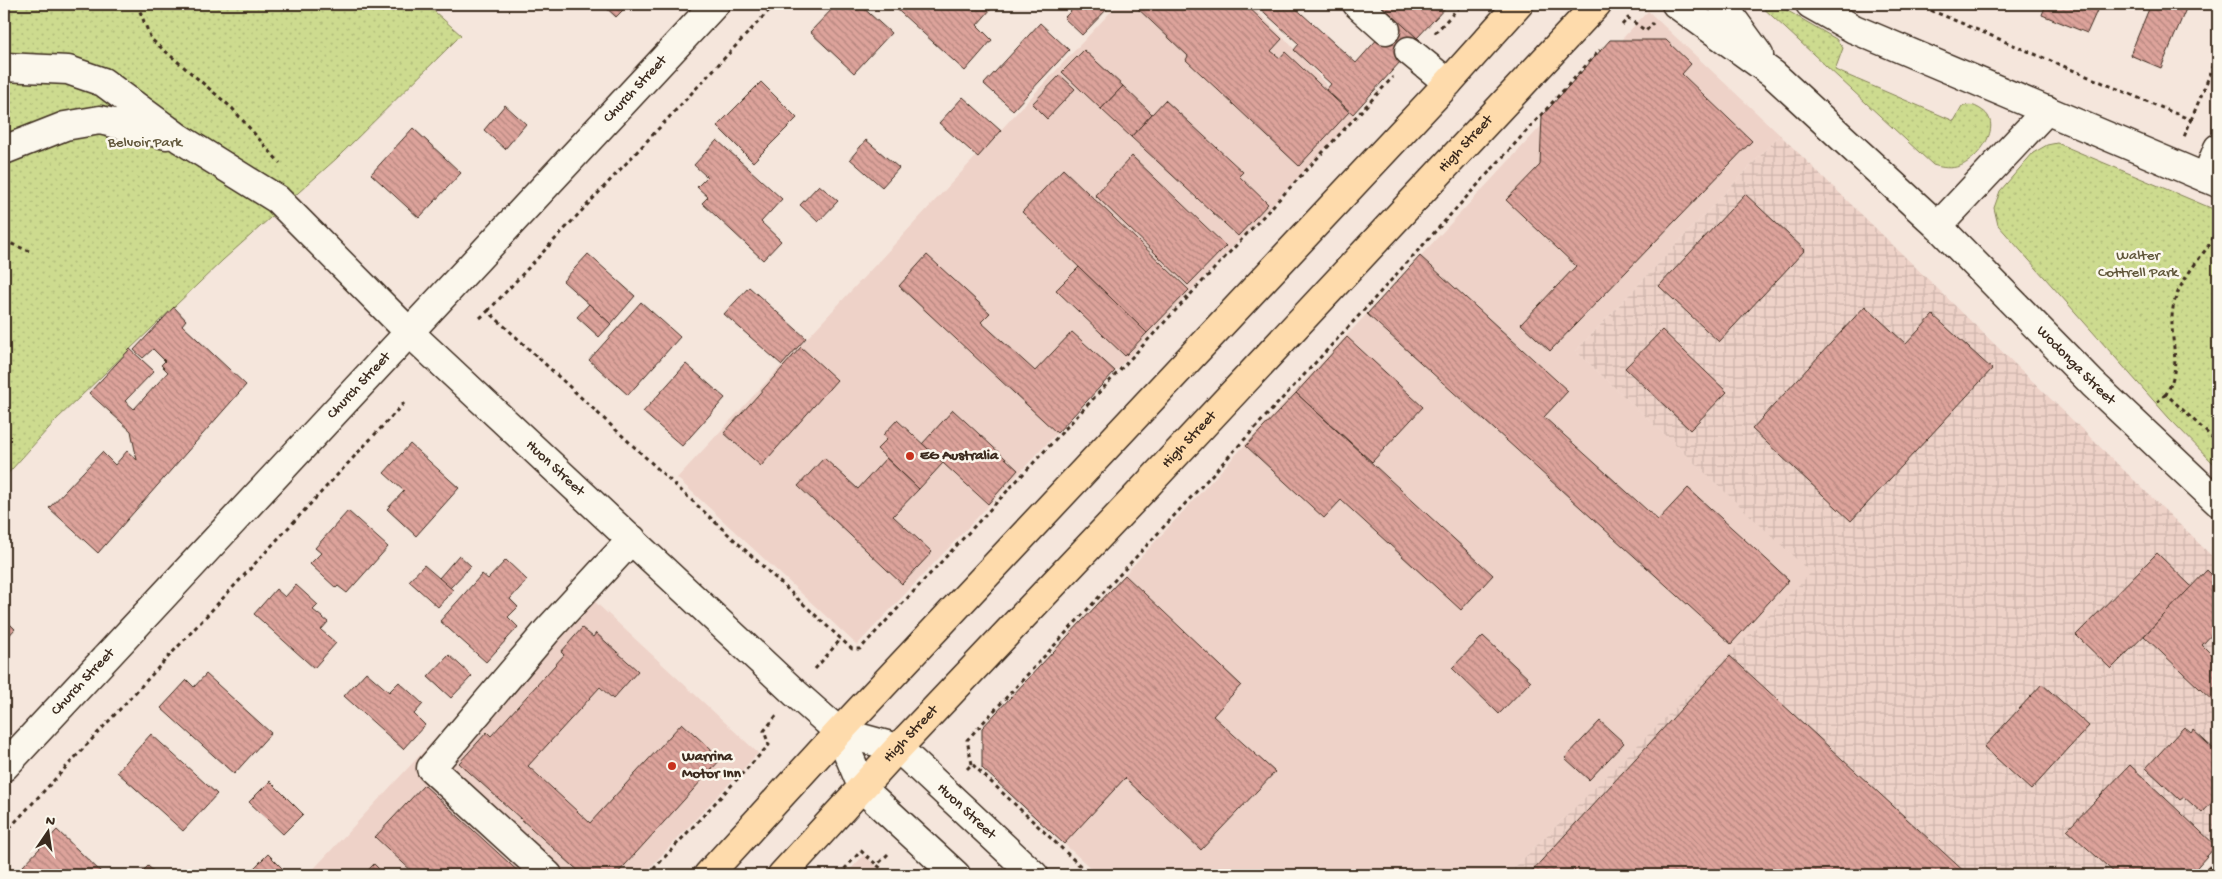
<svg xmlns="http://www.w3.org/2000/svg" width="2222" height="879" viewBox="0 0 2222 879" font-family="'Gochi Hand',sans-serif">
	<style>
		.built { fill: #eed2c8 }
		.industrial { fill: url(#industrial-grid) }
		.grass { fill: url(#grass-dots); stroke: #848256 }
		.building { fill: url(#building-back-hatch); stroke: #3b2a1e }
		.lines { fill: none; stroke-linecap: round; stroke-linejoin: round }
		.minor-casing { stroke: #3b2a1e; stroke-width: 31 }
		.major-casing { stroke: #3b2a1e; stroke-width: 31 }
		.path { stroke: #3b2a1e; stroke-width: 3; stroke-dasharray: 4 4; stroke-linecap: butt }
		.minor { stroke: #fbf7ec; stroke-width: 28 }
		.major { stroke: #fedbac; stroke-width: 28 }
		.poi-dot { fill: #c8321e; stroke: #fbf7ec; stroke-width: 2 }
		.labels { text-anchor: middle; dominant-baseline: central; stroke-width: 5; stroke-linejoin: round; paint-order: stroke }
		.street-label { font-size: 15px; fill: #3b2a1e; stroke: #fbf7ec }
		.park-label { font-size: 15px; fill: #60563a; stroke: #fbf7ec }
		.poi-label { font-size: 15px; font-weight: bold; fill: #3b2a1e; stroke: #fbf7ec; text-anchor: start }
	</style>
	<defs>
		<pattern id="industrial-grid" width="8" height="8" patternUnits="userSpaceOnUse" patternTransform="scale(1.25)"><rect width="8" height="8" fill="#eed2c8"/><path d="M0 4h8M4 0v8" fill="none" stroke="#cdb4ab"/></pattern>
		<pattern id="grass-dots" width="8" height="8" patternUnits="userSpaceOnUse" patternTransform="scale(1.25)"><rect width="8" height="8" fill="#cddb8f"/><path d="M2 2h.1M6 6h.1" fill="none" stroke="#b1bc7b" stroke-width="1.8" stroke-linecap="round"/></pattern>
		<pattern id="building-back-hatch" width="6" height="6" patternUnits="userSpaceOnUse" patternTransform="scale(1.25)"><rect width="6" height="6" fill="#dda39b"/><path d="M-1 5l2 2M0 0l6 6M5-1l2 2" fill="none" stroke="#b4857e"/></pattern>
	</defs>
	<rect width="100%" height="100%" fill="#f5e6dc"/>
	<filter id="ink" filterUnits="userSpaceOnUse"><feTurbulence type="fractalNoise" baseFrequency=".02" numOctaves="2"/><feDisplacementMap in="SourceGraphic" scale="10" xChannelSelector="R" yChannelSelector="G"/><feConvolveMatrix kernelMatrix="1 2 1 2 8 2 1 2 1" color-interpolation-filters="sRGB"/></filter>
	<g filter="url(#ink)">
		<!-- built -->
		<g class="built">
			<path d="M1118 4H1249L1287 41 1355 117 857 645 677 478Z"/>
			<path d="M1648 11 1780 135 1576 351 1812 573 1507 875H1098L982 768V728Z"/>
			<path d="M578 586 758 753 643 875H308Z"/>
			<path d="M864 855 886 875H845Z"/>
		</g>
		<!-- industrial -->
		<path class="industrial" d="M1780 135 2218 562V845L2190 875H1507L1811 573 1576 351Z"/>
		<!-- grass -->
		<g class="grass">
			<path d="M4 4H426L461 35 336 159 223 260 56 420 4 478Z"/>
			<path d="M1759 4H1776L1836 39 1843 48 1835 70 1954 121 1962 107C1969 104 1974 105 1980 109 2006 123 1979 159 1960 166 1951 169 1942 168 1933 165Z"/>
			<path d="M2057 143 2218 211V468L2169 418 1998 225 1994 208 2000 191 2033 153 2047 145Z"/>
		</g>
		<!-- building -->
		<g class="building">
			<path d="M602 4H629L616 17Z"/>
			<path d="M837 4H859L891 33 854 73 810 32Z"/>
			<path d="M891 4H985L991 9 977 25 992 40 965 71Z"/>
			<path d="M1078 4H1112L1082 35 1064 18Z"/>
			<path d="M1138 4H1245L1282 39 1271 51 1280 58 1285 52 1349 112 1299 166 1186 60 1188 56 1135 6Z"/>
			<path d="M1255 4H1291L1356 63 1396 18 1420 40 1353 114 1326 90 1331 84 1294 50 1299 44Z"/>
			<path d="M1380 4H1449L1417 38Z"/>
			<path d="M2046 4H2100L2087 33 2042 15Z"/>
			<path d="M2151 4H2188L2161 68 2130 55Z"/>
			<path d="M1040 23 1069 50 1013 110 984 84Z"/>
			<path d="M1610 40H1666L1691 64 1682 74 1752 141 1550 351 1521 324 1576 266 1506 200 1540 165 1542 116Z"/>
			<path d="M1084 50 1123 86 1101 109 1062 72Z"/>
			<path d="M1060 75 1075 89 1047 119 1032 104Z"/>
			<path d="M761 82 797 118 753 162 717 126Z"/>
			<path d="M1123 86 1152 114 1131 137 1101 109Z"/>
			<path d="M963 97 1001 131 978 157 939 123Z"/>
			<path d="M1165 100 1243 172 1239 176 1268 204 1238 236 1131 137Z"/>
			<path d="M505 105 526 124 505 149 484 130Z"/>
			<path d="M413 128 461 173 419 218 371 174Z"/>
			<path d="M717 140 782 199 761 222 781 241 763 260 702 203 708 197 697 187 707 177 694 165Z"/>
			<path d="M866 140 899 168 882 187 850 159Z"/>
			<path d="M1132 156 1226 246 1188 285 1095 195Z"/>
			<path d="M1063 169 1189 290 1147 333 1022 212Z"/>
			<path d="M819 185 838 201 818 222 800 205Z"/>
			<path d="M1745 194 1805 250 1719 342 1659 286Z"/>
			<path d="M588 254 635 296 611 324 563 281Z"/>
			<path d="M927 255 990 313 981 322 1035 371 1072 332 1115 371 1057 433 899 286Z"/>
			<path d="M1420 256 1568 391 1544 417 1658 520 1688 488 1789 580 1731 644 1367 314Z"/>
			<path d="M1079 267 1147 333 1125 356 1056 290Z"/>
			<path d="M749 287 806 338 782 365 724 314Z"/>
			<path d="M641 302 680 337 628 395 589 360Z"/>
			<path d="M589 304 611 324 599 337 577 317Z"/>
			<path d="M1865 306 1906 344 1933 315 1992 369 1851 521 1752 429Z"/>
			<path d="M174 307 186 320 182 325 246 385 98 553 49 508 102 452 115 465 127 451 137 460 131 431 89 393 130 349 154 371 125 401 134 409 168 372 161 365 165 361 153 349 143 358 134 350Z"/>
			<path d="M1662 330 1727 392 1690 430 1625 368Z"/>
			<path d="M1347 337 1423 407 1372 462 1296 393Z"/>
			<path d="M801 347 837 380 761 466 724 433Z"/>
			<path d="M686 364 725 398 682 446 643 412Z"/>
			<path d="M1296 393 1493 575 1461 610 1341 500 1324 518 1246 446Z"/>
			<path d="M953 410 1018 470 988 504 922 444Z"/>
			<path d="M897 420 943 463 919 489 877 449 887 439 883 435Z"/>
			<path d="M410 444 459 488 416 536 387 509 404 491 384 473Z"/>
			<path d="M824 458 858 489 886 458 919 489 893 516 932 552 902 584 798 486Z"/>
			<path d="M348 511 388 547 347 593 338 586 336 588 310 564 321 553 315 548Z"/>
			<path d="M2157 553 2192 587 2111 669 2076 635Z"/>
			<path d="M459 555 471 566 450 588 439 578Z"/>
			<path d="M506 560 527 580 510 599 518 607 508 617 518 627 486 662 440 621 482 574 488 579Z"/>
			<path d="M424 565 453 590 438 607 409 581Z"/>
			<path d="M2207 570 2218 581V628L2202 645 2218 661V706L2144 636Z"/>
			<path d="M1125 575 1241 685 1213 716 1275 772 1201 850 1125 778 1064 844 982 768V728Z"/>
			<path d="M296 585 318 605 313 610 328 622 321 630 336 643 314 668 254 614 276 589 285 597Z"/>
			<path d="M4 618 15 629 4 641Z"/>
			<path d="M582 628 593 637 596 633 638 671 613 699 600 687 528 766 590 823 682 723 721 759 616 875H583L459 763 487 732 491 736 564 655 561 652Z"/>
			<path d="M1483 636 1531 681 1499 714 1452 668Z"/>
			<path d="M449 655 472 676 451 698 428 677Z"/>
			<path d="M1730 656 1968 875H1532L1530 873Z"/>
			<path d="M366 672 389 692 399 682 423 704 414 714 425 725 403 749 344 696Z"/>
			<path d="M206 674 271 733 234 774 161 708 187 680 194 687Z"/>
			<path d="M2042 684 2089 726 2031 790 1984 747Z"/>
			<path d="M1600 721 1624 743 1589 780 1565 758Z"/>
			<path d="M2184 727 2191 733 2193 730 2218 753V796L2202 813 2184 797 2180 800 2146 768Z"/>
			<path d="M151 734 217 794 183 831 117 772Z"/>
			<path d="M2130 765 2216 846 2190 875H2117L2067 830Z"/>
			<path d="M270 781 303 814 283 834 249 802Z"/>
			<path d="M424 785 522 875H416L375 837Z"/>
			<path d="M57 830 101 872 97 875H33L23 866Z"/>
			<path d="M268 854 289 875H247Z"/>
			<path d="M374 864 385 875H363Z"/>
			<path d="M148 866 158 875H139Z"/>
		</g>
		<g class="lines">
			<defs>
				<g id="minor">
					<path d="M1357 4 1386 30"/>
					<path id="s1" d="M1676 4 1773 74 1938 226 2093 384 2218 502"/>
					<path d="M1722 4 1759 55"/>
					<path d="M1810 4 1854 29 2218 183"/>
					<path d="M1409 51 1448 83"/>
					<path id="s2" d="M4 67 68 70 103 82 179 138 277 199 410 333 795 693 839 732 898 748 1034 875"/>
					<path d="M4 150 65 126 100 120 167 135"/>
					<path d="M2206 178 2218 148"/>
					<path d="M1938 226 2047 110"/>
					<path d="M839 732 863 789 956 875"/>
					<path id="s3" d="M4 767 715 4"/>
					<path d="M548 875 431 768 547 631 632 539"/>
				</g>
				<g id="major">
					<path d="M708 875 839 732 1448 83 1519 4"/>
					<path id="s4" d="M782 875 898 748 1136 497 1597 4"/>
				</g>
			</defs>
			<!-- minor casing -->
			<use href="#minor" class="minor-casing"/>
			<!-- major casing -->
			<use href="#major" class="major-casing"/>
			<!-- path -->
			<g class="path">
				<path d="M137 4 151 39 232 108 280 163"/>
				<path d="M1916 4 2191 120 2184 137"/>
				<path d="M1622 25 1628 18 1646 31 1653 23"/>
				<path d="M1435 33 1462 4"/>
				<path d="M2191 120 2218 55"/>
				<path d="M2218 230C2205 255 2182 275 2174 303 2166 336 2185 363 2166 394L2218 443"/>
				<path d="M4 241 29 251"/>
				<path d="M488 311 775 4"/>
				<path d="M480 318 488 311 841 639 852 649H860L1393 77"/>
				<path d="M2157 402 2166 394"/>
				<path d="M815 669 841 639"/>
				<path d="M972 764 967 740 1364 310 1600 50"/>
				<path d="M967 769 972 764 1090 875"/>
				<path d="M4 834 404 403"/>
				<path d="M888 854 877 865 889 875"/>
				<path d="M648 875 769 745 764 731 776 716"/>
				<path d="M839 875 861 851 877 865"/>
				<path d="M2202 875 2218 858"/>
			</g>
			<!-- minor -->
			<use href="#minor" class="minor"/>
			<!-- major -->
			<use href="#major" class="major"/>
		</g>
	</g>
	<!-- markers -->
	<g class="poi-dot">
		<circle cx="910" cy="456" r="5"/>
		<circle cx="672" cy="766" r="5"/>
	</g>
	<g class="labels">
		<!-- street labels -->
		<g class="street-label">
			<text stroke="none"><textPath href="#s3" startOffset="926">Church Street</textPath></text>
			<text stroke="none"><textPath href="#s4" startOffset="1001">High Street</textPath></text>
			<text stroke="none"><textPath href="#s1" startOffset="540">Wodonga Street</textPath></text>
			<text stroke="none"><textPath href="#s3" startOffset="521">Church Street</textPath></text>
			<text stroke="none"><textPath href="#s4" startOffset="596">High Street</textPath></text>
			<text stroke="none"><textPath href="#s2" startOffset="698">Huon Street</textPath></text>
			<text stroke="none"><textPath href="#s3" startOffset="116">Church Street</textPath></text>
			<text stroke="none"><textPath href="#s4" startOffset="191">High Street</textPath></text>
			<text stroke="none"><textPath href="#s2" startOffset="1240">Huon Street</textPath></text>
		</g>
		<!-- park labels -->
		<g class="park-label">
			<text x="145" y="143">Belvoir Park</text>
			<text x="2138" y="256">Walter<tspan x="2138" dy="17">Cottrell Park</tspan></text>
		</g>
		<!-- poi labels -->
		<g class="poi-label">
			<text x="920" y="456">EG Australia</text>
			<text x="682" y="757">Warrina<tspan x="682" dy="17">Motor Inn</tspan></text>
		</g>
	</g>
	<!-- margin -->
	<rect width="2222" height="879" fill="none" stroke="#fbf7ec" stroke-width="20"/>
	<rect x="10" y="10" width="2202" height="859" fill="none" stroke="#3b2a1e" stroke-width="2" filter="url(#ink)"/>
	<!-- north arrow -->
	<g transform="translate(48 832) rotate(13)" stroke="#fbf7ec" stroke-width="4" paint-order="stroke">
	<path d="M0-4L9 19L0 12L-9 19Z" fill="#3b2a1e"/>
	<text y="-8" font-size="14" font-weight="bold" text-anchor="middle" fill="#3b2a1e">N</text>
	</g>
</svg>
